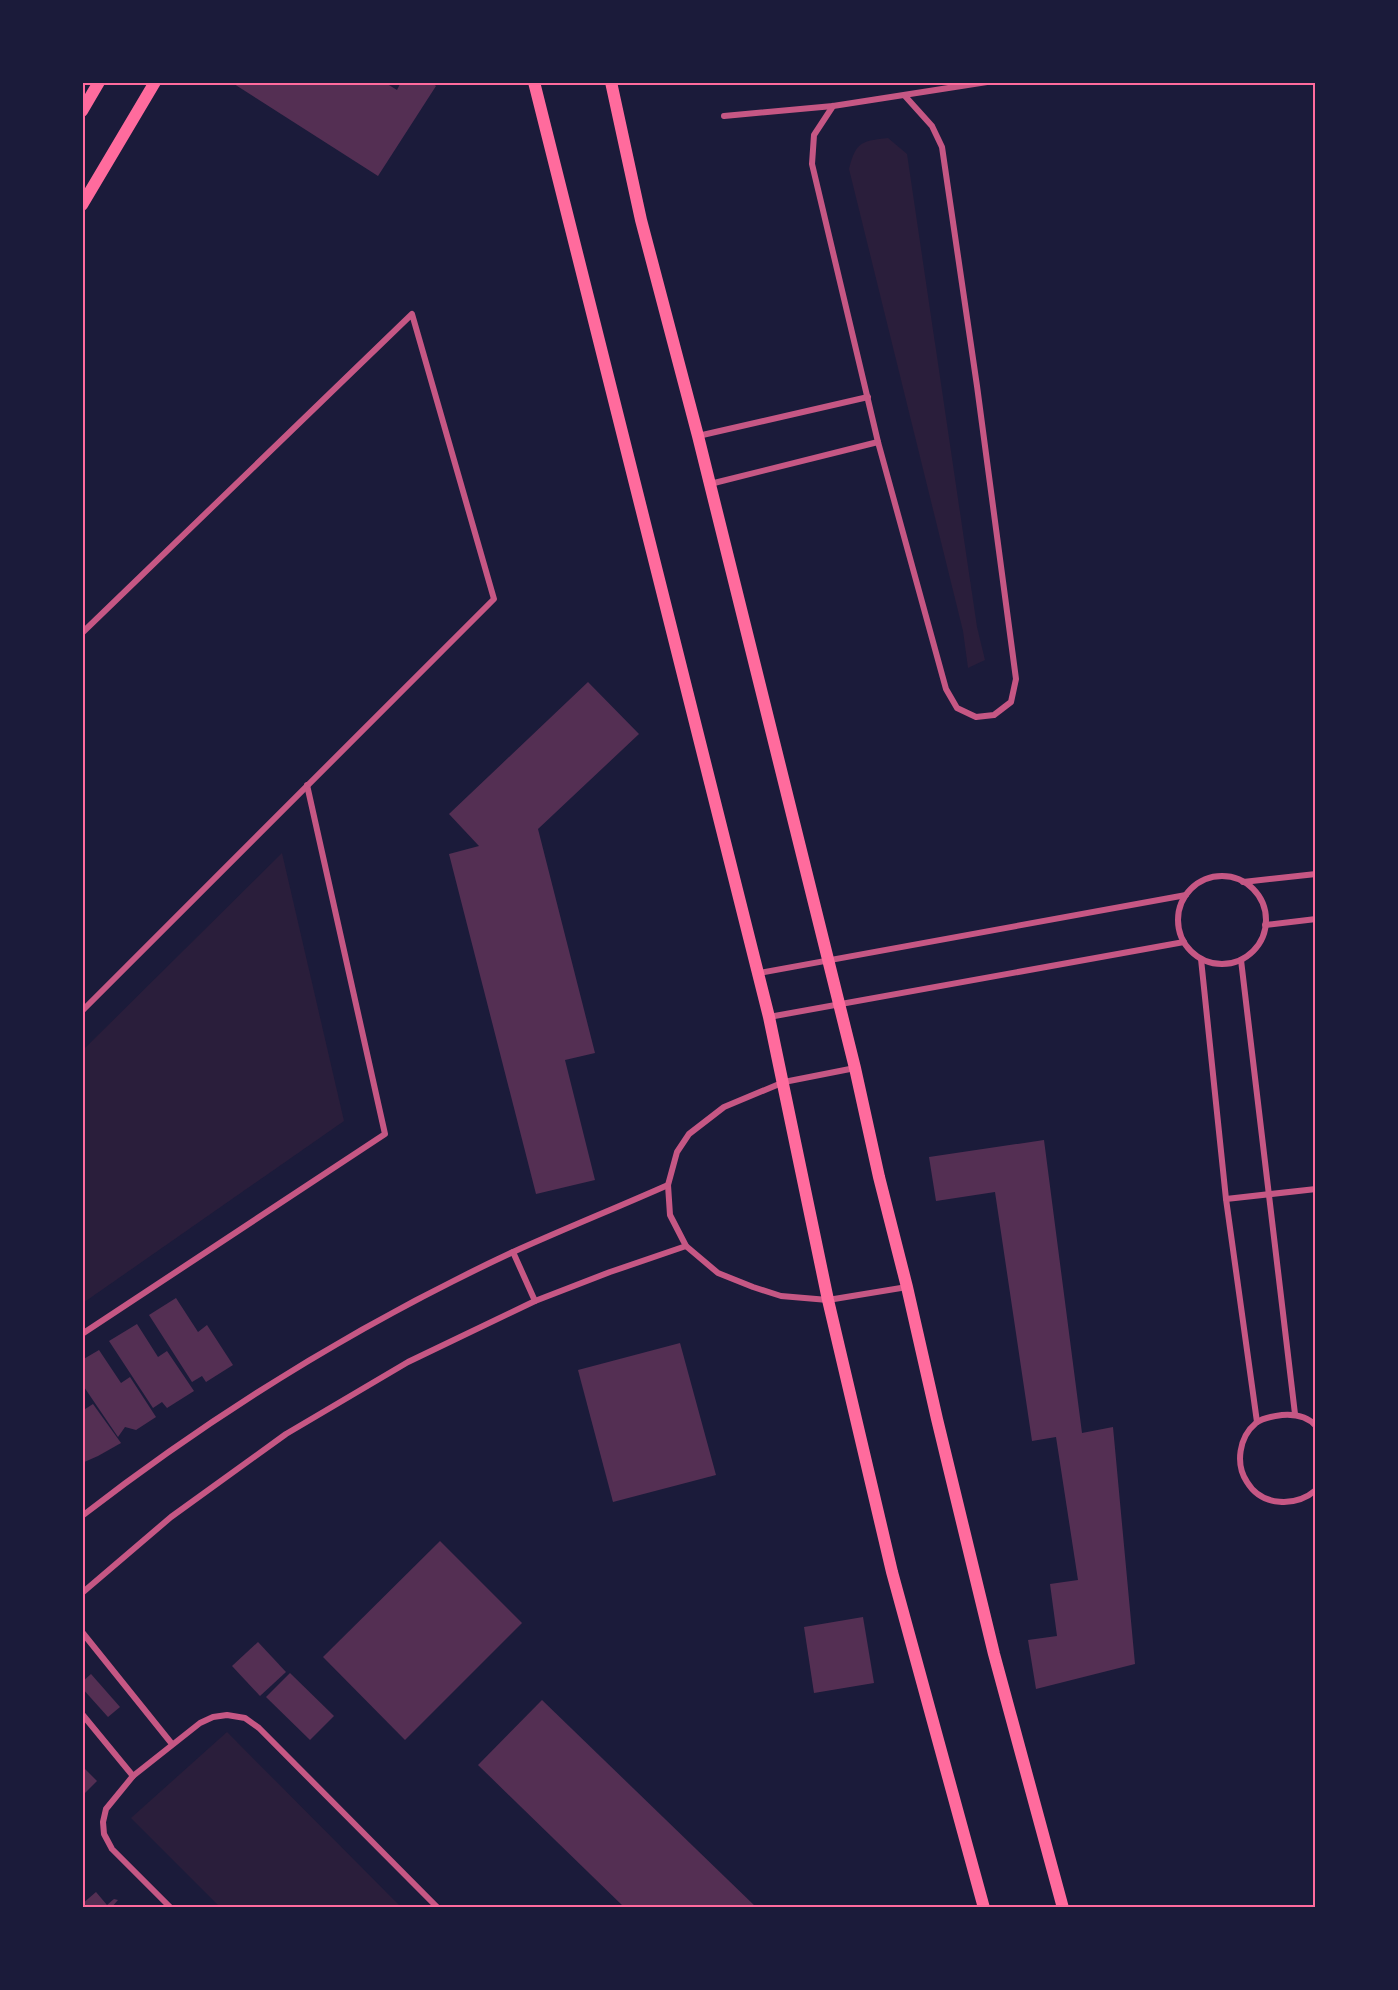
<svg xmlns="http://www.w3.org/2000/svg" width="1398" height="1990" viewBox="0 0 1398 1990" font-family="Rubik,sans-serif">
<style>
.green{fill:#2a1e3b}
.building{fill:#542f53}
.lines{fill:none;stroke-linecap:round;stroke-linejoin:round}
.minor{stroke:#c65784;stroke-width:6}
.secondary{stroke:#ff6b9d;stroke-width:12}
.neatline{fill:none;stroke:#ff6b9d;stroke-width:2}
</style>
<rect width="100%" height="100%" fill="#1b1b3a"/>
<!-- green -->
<g class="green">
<path d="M888,138L907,154L977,627L985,660L968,668L963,631L849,169C856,142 861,141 888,138Z"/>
<polygon points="282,853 344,1121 83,1303 83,1050"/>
<polygon points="227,1732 401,1907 220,1907 131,1818"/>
</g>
<!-- building -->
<g class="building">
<polygon points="231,82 384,82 397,90 401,82 431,82 436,86 378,176"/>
<polygon points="588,682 639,734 538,829 595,1053 565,1060 595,1180 536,1194 449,854 479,846 449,814"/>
<polygon points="1044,1140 1082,1433 1113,1427 1135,1664 1036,1689 1028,1640 1057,1636 1050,1584 1078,1580 1056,1437 1032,1441 995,1192 936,1201 929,1157"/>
<polygon points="176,1298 198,1332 207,1325 233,1365 206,1382 202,1376 192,1382 149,1315"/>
<polygon points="137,1324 158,1357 167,1351 194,1391 167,1408 162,1402 153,1408 109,1341"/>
<polygon points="680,1343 716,1475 613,1502 578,1370"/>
<polygon points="99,1350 121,1383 130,1377 156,1417 136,1430 125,1427 118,1437 82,1384 82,1360"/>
<polygon points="93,1404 121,1443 98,1456 82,1463 82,1411"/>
<polygon points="440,1541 522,1623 405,1740 323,1657"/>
<polygon points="863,1617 874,1683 814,1693 804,1627"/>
<polygon points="258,1642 286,1672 260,1696 232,1666"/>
<polygon points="290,1673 334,1716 310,1740 266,1697"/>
<polygon points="91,1674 120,1707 108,1717 82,1688 82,1682"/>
<polygon points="542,1700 757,1908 625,1908 478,1765"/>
<polygon points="82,1766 97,1781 82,1796"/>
<polygon points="96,1892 107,1905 114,1899 118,1900 111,1908 82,1908 82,1904"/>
</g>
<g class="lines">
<!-- minor -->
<g class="minor">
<polyline points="833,106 814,135 812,164 878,442 946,689 957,708 976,717 994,715 1011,702 1016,679 977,386 942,147 932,126 905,96"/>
<polyline points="724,116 833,106 987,82"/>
<polyline points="698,436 868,397"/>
<polyline points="710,484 878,442"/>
<polyline points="82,633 412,314 494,599 82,1011"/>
<circle cx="1222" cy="920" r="44"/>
<polyline points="1243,882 1316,874"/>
<polyline points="1265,925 1316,919"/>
<polyline points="1201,959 1226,1199 1257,1422"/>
<polyline points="1241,960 1295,1414"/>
<polyline points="759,973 1186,895"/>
<polyline points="769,1017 1184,942"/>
<polyline points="855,1068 784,1082 724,1107 689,1134 677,1152 668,1185 670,1215 686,1246 718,1273 753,1287 781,1296 828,1300 907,1287"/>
<polyline points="1226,1199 1316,1189"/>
<polyline points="513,1252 535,1301"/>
<polyline points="82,1334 385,1134 307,785"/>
<path d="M1316,1426C1307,1416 1294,1414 1282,1415C1274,1416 1262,1418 1256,1423C1239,1437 1235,1464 1247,1482C1262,1507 1296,1507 1316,1490"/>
<path d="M82,1516C215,1413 361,1323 513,1252C564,1229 616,1208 668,1185"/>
<polyline points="82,1593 171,1517 286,1434 408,1362 535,1301 610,1272 686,1246"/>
<polyline points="82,1632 172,1744"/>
<polyline points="82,1714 133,1776"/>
<polyline points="171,1908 112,1849 104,1834 103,1822 106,1809 133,1776 200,1723 213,1717 227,1715 245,1718 259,1728 438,1908"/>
</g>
<!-- secondary -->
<g class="secondary">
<polyline points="534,82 769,1017 828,1300 892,1572 984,1908"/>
<polyline points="611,82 641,220 698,436 855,1068 879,1177 907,1287 937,1419 994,1654 1063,1908"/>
<polyline points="82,111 99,82"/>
<polyline points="82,205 155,82"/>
</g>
</g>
<!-- border -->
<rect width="1398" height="1990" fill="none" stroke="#1b1b3a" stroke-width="168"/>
<rect x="84" y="84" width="1230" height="1822" class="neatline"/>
</svg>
